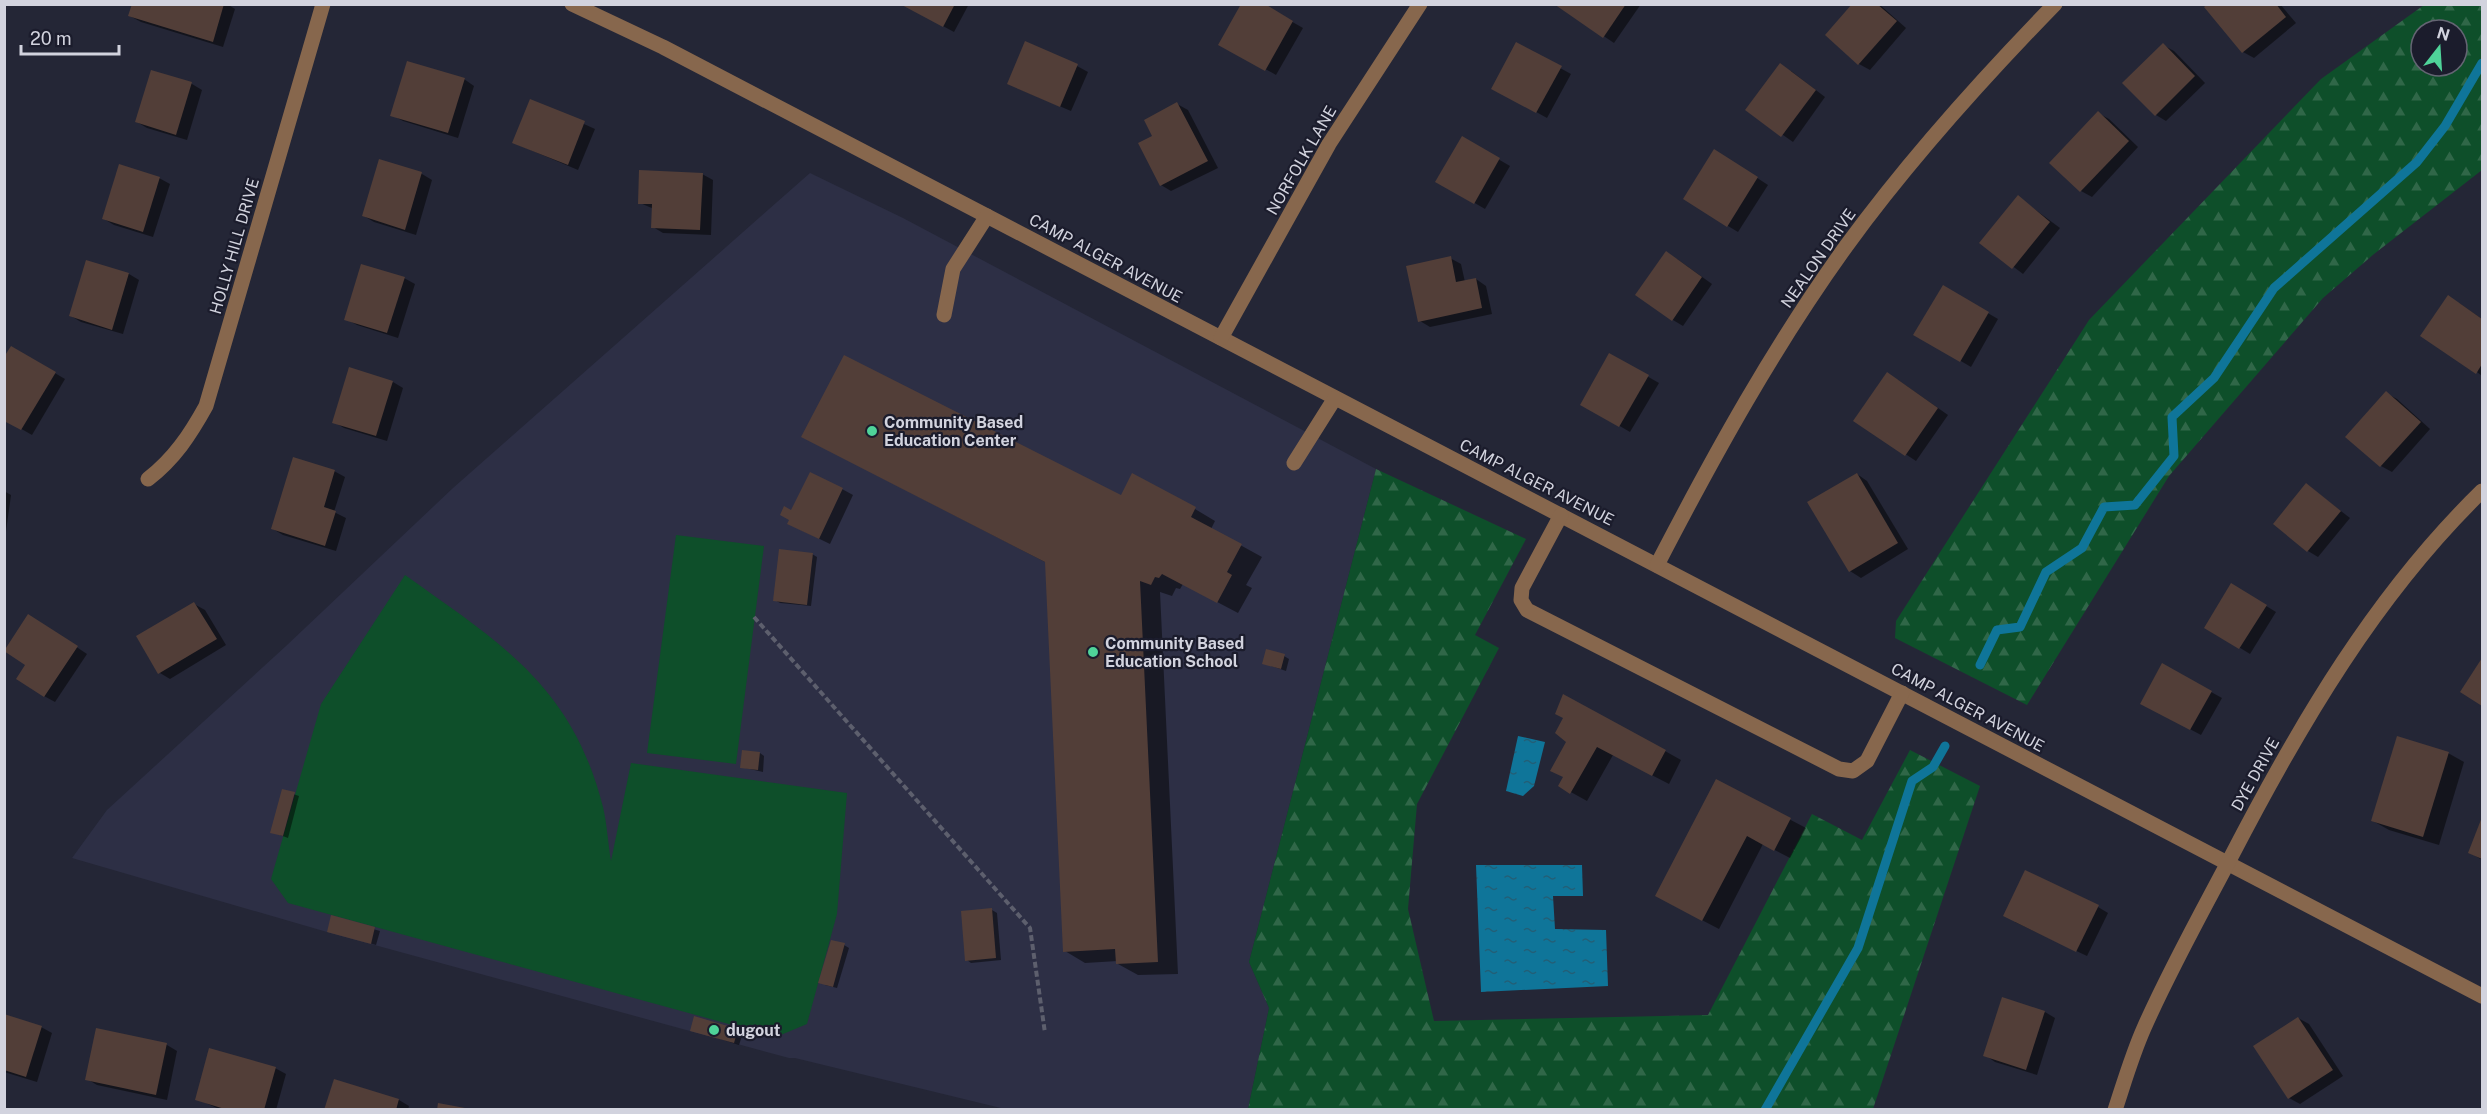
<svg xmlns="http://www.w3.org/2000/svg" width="2487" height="1114" viewBox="0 0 2487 1114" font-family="'Public Sans',sans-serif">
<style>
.built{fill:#2d2f45}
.forest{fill:url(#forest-firs);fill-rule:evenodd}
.garden{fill:#0e4f2a}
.water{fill:url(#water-ripples)}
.shadow{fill:#0007}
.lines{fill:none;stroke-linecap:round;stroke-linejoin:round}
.stream{stroke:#0f7599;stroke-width:9}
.building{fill:#523e38}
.path{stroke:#5d5f6d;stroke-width:4;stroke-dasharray:6 3;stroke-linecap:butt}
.minor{stroke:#87674d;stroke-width:15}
.poi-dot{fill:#4fd399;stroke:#1b1c2c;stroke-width:2}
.labels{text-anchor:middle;stroke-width:4.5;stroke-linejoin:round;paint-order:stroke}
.street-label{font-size:16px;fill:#d2d3de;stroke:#1b1c2c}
.poi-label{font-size:16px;font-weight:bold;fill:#d2d3de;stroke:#1b1c2c;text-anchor:start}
</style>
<defs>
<pattern id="forest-firs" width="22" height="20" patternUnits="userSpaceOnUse" patternTransform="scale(1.5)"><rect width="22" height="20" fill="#0e4f2a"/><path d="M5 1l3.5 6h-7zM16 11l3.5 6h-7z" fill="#306748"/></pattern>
<pattern id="water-ripples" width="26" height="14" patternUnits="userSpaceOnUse" patternTransform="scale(1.5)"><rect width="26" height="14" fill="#0f7599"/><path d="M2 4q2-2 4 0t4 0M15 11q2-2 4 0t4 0" fill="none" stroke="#225f77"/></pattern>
</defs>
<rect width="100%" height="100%" fill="#242636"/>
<!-- built -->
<polygon class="built" points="810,173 903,218 1376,469 1249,962 1269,1008 1248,1109 1005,1109 795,1058 789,1058 327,932 72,858 107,810 286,646 453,488"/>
<!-- forest -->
<g class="forest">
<path d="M2424,5H2482V170L2374,254L2323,298L2169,476L2027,705L1895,638L1896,621L2089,320L2321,79ZM2421,30H2457V66H2421Z"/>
<polygon points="1376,469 1526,539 1475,635 1499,648 1417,804 1408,909 1434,1021 1708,1015 1812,814 1862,840 1910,750 1980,786 1873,1109 1248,1109 1269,1008 1249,962"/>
</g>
<!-- garden -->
<g class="garden">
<polygon points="676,535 764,546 736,764 647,753"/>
<path d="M405,575C500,643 572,685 603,807C607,824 608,843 611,861L631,763L847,793L837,914L807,1024L776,1037L288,903L271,879L321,704Z"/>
</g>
<!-- water -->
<g class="water">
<polygon points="1518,736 1545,742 1534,786 1523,796 1506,791"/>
<polygon points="1476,865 1582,865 1583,896 1553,896 1555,929 1606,930 1608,986 1481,992"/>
</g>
<!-- shadow -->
<g class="shadow">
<polygon points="134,4 227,4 235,9 223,47 141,22 130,16"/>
<polygon points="902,4 969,4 954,32"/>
<polygon points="1261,4 1303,28 1276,75 1221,44"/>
<polygon points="1556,4 1641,4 1614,43"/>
<polygon points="1854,4 1879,4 1906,28 1870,70 1859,64 1827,35"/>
<polygon points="2210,4 2280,4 2296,23 2254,58 2243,52 2206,8"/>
<polygon points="1517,44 1571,74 1547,118 1493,88"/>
<polygon points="2163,45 2174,51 2205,83 2166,121 2156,115"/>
<polygon points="1077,66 1088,72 1071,111 1019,89"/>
<polygon points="1791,71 1825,97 1793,142 1747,110"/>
<polygon points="152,72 192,84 202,90 187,140 147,128 137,122"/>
<polygon points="464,79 474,86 458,138 403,121 392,115"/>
<polygon points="531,100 595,129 578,170 514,143"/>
<polygon points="1177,104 1188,110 1218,168 1171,191 1161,185 1154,136"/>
<polygon points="2098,113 2109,119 2138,147 2092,197 2081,191 2051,163"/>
<polygon points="1462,138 1510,166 1485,209 1437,181"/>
<polygon points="1725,157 1768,185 1738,232 1728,226"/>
<polygon points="380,161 422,174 432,180 416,235 374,222 364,216"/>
<polygon points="702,174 713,180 711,235 663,233 653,227 654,209 640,203"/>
<polygon points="159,178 170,184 153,237 114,225 104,219"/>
<polygon points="2018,197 2060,228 2023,274 1982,243"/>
<polygon points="1450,258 1461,264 1465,282 1476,279 1486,286 1492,314 1430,327 1420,321"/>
<polygon points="1677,259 1712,284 1683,326 1673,320"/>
<polygon points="87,262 129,274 139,280 123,334 81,322 71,316"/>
<polygon points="404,278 415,284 398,338 357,325 346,319"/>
<polygon points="1943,287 1998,319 1971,367 1915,334"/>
<polygon points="2459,303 2482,319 2482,376 2477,372"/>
<polygon points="12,348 65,379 32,435 4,419"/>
<polygon points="1610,355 1659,383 1630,432 1582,404"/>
<polygon points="1898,380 1948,415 1916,461 1855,421"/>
<polygon points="393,382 403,388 387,441 344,428 334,422"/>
<polygon points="2386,393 2397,399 2430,429 2392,472 2381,466 2348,437"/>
<polygon points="803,437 1195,509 1215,521 1211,529 1262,557 1246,585 1252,588 1238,613 1183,584 1180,589 1176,588 1172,596 1160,592 1178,974 1138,975 1118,964 1118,961 1085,963 1065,951 1047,563"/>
<polygon points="334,471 345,477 334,512 346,518 336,551 283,535 273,529"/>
<polygon points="1857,474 1867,481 1908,549 1861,578 1850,571 1809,502"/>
<polygon points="2307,485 2350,518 2318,557 2308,551"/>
<polygon points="842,489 853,495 830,544 799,529 792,512"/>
<polygon points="4,491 11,495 4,546"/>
<polygon points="812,554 817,557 811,606 780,603 775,600"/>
<polygon points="2232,585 2276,612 2250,654 2206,627"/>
<polygon points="194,604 205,610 226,645 170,679 160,673"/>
<polygon points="39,622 87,654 55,702 44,696 27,664"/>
<polygon points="1284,656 1289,659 1286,671 1263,663"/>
<polygon points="2482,660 2482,704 2462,692"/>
<polygon points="2162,665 2222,698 2201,735 2152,709"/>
<polygon points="1568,741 1665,751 1681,760 1669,784 1613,755 1587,801 1560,786 1565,778"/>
<polygon points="760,753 764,756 763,772 741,767"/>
<polygon points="2448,753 2464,762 2439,845 2389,830 2373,821"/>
<polygon points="1717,781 1806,828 1790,858 1763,844 1719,929 1673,905"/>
<polygon points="284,791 299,796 288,838 272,832"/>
<polygon points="2482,821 2482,860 2469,852"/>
<polygon points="2098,907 2108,913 2087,956 2015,922"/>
<polygon points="992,910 997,913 1001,960 971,963 967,960"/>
<polygon points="332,917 380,931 376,945 328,931"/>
<polygon points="844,945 849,948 837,988 825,985"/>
<polygon points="2045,1012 2055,1018 2037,1075 1995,1062 1985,1055"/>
<polygon points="4,1016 41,1027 52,1033 37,1082 4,1072"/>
<polygon points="695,1018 743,1033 739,1045 692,1030"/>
<polygon points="2298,1018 2309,1024 2343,1076 2300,1104 2289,1098"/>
<polygon points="97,1029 167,1045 177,1051 167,1100 97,1085 87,1079"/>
<polygon points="275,1068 286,1074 276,1110 221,1110 197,1099"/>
<polygon points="335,1081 399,1100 409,1106 408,1110 326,1110"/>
</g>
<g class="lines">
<!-- stream -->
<g class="stream">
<polyline points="1980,665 1997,630 2020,627 2046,572 2082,548 2104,507 2135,505 2174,456 2172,417 2214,378 2274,288 2417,162 2445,126 2482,63"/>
<polyline points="1765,1110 1858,948 1912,781 1933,767 1945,746"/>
</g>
</g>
<!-- building -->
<g class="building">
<polygon points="132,4 224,4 213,42 128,16"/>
<polygon points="900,4 955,4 943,27"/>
<polygon points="1241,4 1265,4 1293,21 1265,71 1218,45"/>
<polygon points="1554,4 1626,4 1603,38"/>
<polygon points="1852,4 1877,4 1897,21 1858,65 1825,35"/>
<polygon points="2208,4 2276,4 2286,17 2242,53 2204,7"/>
<polygon points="1025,41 1078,64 1060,107 1007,84"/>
<polygon points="1516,42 1562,66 1536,113 1491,89"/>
<polygon points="2163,43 2195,76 2155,116 2122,83"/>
<polygon points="407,61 465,78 448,133 390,116"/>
<polygon points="1780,63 1816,90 1781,137 1745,110"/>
<polygon points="151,70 192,82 176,135 135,122"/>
<polygon points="530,99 585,121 568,165 512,143"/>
<polygon points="1177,102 1208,161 1160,186 1138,143 1152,136 1144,120"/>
<polygon points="2098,111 2129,141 2080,192 2049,163"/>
<polygon points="1462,136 1500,158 1474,204 1435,182"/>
<polygon points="1714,149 1758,177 1727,227 1683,199"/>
<polygon points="379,159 422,172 405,230 362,216"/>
<polygon points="119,164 160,177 143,232 102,219"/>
<polygon points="639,170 703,173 700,230 651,228 652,204 638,204"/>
<polygon points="2018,195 2050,222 2012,269 1979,243"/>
<polygon points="1666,251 1702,277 1672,321 1635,295"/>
<polygon points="1451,256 1456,282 1476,278 1482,308 1418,322 1406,266"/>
<polygon points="86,260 129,273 112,330 69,316"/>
<polygon points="361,264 405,277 387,333 344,320"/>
<polygon points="1943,285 1989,312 1960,362 1913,335"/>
<polygon points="2448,295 2482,319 2482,364 2476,374 2420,336"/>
<polygon points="11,346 56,372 21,430 4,421 4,357"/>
<polygon points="1609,353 1649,375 1619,427 1580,405"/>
<polygon points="844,355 1121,495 1132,473 1196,507 1191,517 1242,544 1227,572 1232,575 1217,603 1162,574 1159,578 1155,577 1151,585 1140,581 1158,962 1116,964 1115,949 1063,952 1045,562 801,437"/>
<polygon points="349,367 393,381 376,436 332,423"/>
<polygon points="1887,372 1938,408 1905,456 1853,421"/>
<polygon points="2386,391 2421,422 2380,467 2345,437"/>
<polygon points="293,457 335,470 324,507 336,511 325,546 271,529"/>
<polygon points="810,472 843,488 819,539 787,524 789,520 780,515 784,506 791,510"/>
<polygon points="1857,473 1898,543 1849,572 1807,502"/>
<polygon points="2306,483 2341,511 2307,552 2273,524"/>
<polygon points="779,549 813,553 807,605 773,601"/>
<polygon points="2231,583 2267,605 2239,649 2204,628"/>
<polygon points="194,602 217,639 158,674 136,636"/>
<polygon points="28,614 78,646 44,697 16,679 25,665 4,651"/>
<polygon points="1266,649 1285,654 1281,669 1262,664"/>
<polygon points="2482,658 2482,706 2460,692"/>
<polygon points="2162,663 2212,691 2190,730 2140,704"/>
<polygon points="1563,694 1666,750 1652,776 1597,747 1570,794 1558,786 1563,777 1550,771 1566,742 1555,733 1563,718 1555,714"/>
<polygon points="2397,736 2449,752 2423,837 2371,821"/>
<polygon points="742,750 760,752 758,770 740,768"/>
<polygon points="1716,779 1791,818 1774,851 1747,836 1702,921 1655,896"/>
<polygon points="282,789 295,792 283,836 270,833"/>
<polygon points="2482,817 2482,859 2468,853"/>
<polygon points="2025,870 2099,905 2076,952 2003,916"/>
<polygon points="992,908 996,958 965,961 961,911"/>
<polygon points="331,915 375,927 371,944 327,932"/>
<polygon points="831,940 845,943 833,987 818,983"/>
<polygon points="2002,997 2045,1011 2026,1070 1983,1056"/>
<polygon points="4,1014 42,1026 26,1077 4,1070"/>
<polygon points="694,1016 738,1029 734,1043 690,1031"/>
<polygon points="2298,1017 2333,1070 2288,1099 2253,1046"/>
<polygon points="96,1028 167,1043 156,1095 85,1080"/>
<polygon points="209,1048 276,1067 264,1110 228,1110 195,1100"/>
<polygon points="334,1079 399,1099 396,1110 324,1110"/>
<polygon points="438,1103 465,1108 465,1110 437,1110"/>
</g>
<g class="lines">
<!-- path -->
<polyline class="path" points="754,617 1030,928 1045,1033"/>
<!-- minor -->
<g class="minor">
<polyline points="572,4 663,47 2482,996"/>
<polyline points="944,315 953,269 987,216"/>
<polyline points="1221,338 1329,144 1420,4"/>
<polyline points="1294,463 1335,398"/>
<path d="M148,479C174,459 190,435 206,406L323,4"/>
<polyline points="1561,515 1522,588 1521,600 1527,610 1839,769 1853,771 1867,761 1902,693"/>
<path d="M1657,565C1714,455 1774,346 1847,245C1909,160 1981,80 2055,4"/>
<path d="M2115,1110C2124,1083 2132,1055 2144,1028C2170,969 2202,912 2232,855C2300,724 2376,594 2482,491"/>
</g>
</g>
<!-- markers -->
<g class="poi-dot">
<circle cx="872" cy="431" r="6"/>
<circle cx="1093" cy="652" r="6"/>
<circle cx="714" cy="1030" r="6"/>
</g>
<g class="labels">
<!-- street labels -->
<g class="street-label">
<text transform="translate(1301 160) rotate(-60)" y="6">NORFOLK LANE</text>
<text transform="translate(234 246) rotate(-74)" y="6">HOLLY HILL DRIVE</text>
<text transform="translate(1106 258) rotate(28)" y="6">CAMP ALGER AVENUE</text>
<text transform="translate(1818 258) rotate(-55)" y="6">NEALON DRIVE</text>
<text transform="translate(1537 482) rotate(27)" y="6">CAMP ALGER AVENUE</text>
<text transform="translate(1968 707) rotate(28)" y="6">CAMP ALGER AVENUE</text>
<text transform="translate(2255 774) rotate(-61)" y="6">DYE DRIVE</text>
</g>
<!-- poi labels -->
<g class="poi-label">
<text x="884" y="428">Community Based<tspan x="884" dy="18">Education Center</tspan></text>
<text x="1105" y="649">Community Based<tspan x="1105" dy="18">Education School</tspan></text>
<text x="726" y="1036">dugout</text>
</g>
</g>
<!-- border -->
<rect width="2487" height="1114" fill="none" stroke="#d2d3de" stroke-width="12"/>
<!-- north arrow -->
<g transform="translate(2439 48) rotate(17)"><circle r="28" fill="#1b1c2c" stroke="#646573" stroke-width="1.5"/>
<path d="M0-4.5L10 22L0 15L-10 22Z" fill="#4fd399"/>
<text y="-9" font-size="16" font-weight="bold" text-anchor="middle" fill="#d2d3de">N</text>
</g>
<!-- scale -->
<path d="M21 45v9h98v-9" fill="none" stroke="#d2d3de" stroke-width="3"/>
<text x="30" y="45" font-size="18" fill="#d2d3de" stroke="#1b1c2c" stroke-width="4.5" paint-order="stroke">20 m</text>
</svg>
